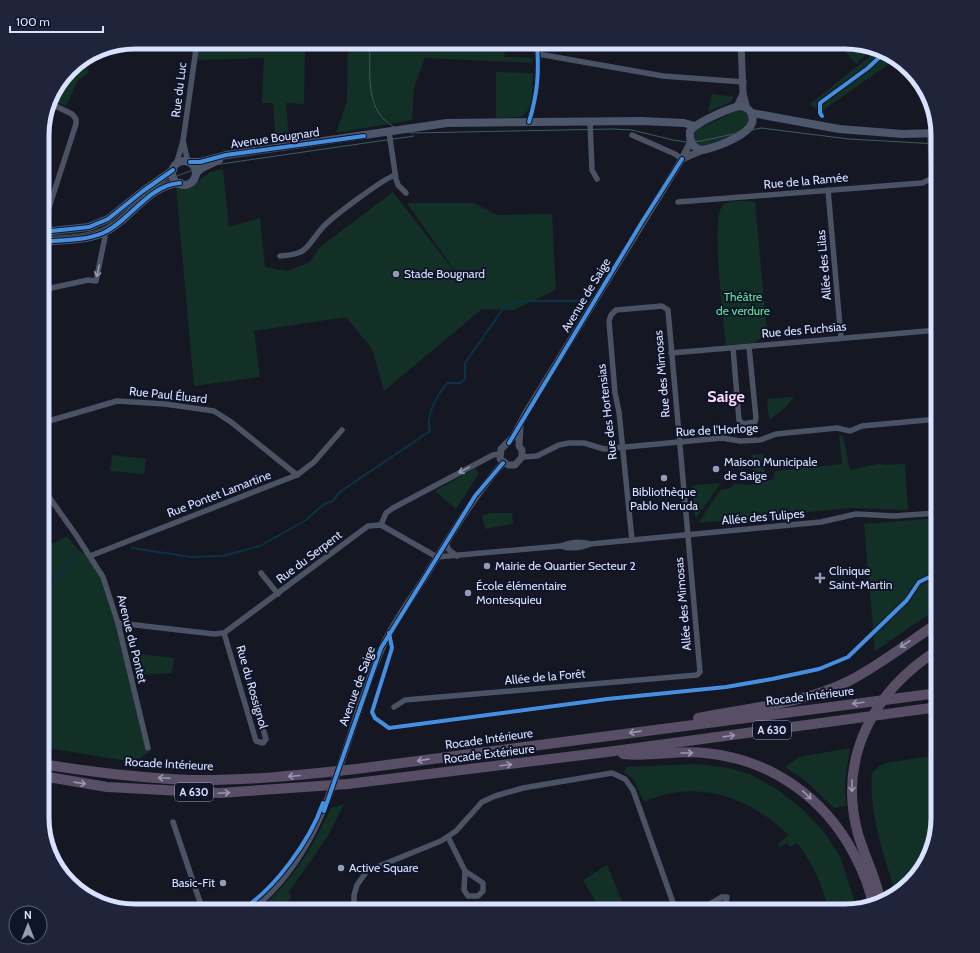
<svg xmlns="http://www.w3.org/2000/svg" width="980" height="953" viewBox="0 0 980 953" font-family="Cabin,sans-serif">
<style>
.green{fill:#123026}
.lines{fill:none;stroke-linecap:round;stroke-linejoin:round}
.stream{stroke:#0a3346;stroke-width:2}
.minor{stroke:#4a5264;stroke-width:5.5}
.tertiary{stroke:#4a5264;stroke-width:7}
.secondary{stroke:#4d566a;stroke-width:8}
.motorway{stroke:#584e65;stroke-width:10}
.tram{stroke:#3d5b60;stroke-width:1}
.cycleway-casing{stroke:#0f1429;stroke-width:6}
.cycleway{stroke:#468fdf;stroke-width:4}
.oneway{stroke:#919ab2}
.oneway2{stroke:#9898b2}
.poi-dot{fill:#949bb2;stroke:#0f1429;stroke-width:1.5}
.labels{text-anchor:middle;stroke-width:4;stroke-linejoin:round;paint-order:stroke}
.shield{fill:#0f1429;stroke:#9ca4bf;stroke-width:1}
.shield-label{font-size:11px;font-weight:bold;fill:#d8e1ff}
.street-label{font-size:12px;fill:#d8e1ff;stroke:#0f1429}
.poi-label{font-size:12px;fill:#d8e1ff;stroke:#0f1429;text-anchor:start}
.park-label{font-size:12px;fill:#5ee594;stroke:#0f1429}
.district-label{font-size:16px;font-weight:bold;fill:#ffdafe;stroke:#0f1429}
.rim{fill:none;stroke:#d8e1ff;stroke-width:5}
</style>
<rect width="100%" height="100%" fill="#151823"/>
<!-- green -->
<g class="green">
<polygon points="200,42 305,42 304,104 286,103 289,139 276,141 273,103 262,103 264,58 197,60"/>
<polygon points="348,42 482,42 483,46 503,44 505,57 532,58 533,63 425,58 414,88 412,120 336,133 347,101"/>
<polygon points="852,42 873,48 856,64 844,50"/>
<polygon points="879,49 886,51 893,57 889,64 826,108 822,113 810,104"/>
<polygon points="83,59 89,73 78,80 66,106 50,99 51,94 73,65"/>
<path d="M496,72L533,73C532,87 535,109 521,117L496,118Z"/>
<polygon points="712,94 734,97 731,102 708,112"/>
<path d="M739,110C744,111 747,113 748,118C751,130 717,141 707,145L702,146L695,141L694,133L698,129Z"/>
<polygon points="223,169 229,227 260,218 265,267 287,271 310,262 320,247 393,192 467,288 407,203 474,203 497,215 552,214 556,290 513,310 482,309 384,391 372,349 346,317 254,331 260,377 194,386 176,187 191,187 210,172"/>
<path d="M746,201L755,202L767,333L754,343L726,345C724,322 710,218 723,205C728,200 739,201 746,201Z"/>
<polygon points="794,397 786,407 769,420 767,399"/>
<polygon points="839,435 843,436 850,470 882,463 882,465 905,464 908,510 848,508 701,523 699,522 720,490 730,488 735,484 750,485 773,479 775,471 842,464"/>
<polygon points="763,454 765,476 754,477 752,455"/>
<polygon points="112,455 146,459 144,474 110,471"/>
<polygon points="475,468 479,473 456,509 435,491"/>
<polygon points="721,483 697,517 695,517 692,485"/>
<polygon points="491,513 512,513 513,524 485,529 482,515"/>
<polygon points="938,518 938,608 875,651 864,524"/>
<polygon points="67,536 78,550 90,556 103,577 113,609 149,752 134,762 42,747 42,549"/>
<polygon points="130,653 174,658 172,673 136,675"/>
<polygon points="850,748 845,780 846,806 834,808 806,781 785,767 799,757"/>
<path d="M938,755V818L931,854L907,888L896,895C884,854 869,816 872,773L879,766L886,763Z"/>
<path d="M697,764L728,768L752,775L778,790L802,809L824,832L840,856L857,909L829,911C823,886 813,863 797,843L790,847L787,843L780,847L778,844L789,835C749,797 696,778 644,802L634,780L624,772L626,767Z"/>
<path d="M344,804L328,836L288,893L292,896L285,905L289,909L258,911C290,884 313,847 331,808Z"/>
<polygon points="607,865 625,908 627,911 601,911 583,880"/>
</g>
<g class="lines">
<!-- stream -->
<g class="stream">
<path d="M334,499L341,491L430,431C425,415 437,396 447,383H460L465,379V363L505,306L514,303L530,301H585"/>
<polyline points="132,548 191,557 223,556 260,546 306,520 324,504 333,501"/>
<polyline points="42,599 78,552"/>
</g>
<!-- minor -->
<g class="minor">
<polyline points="538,54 663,76 744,82"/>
<polyline points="590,121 592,170 597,179"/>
<path d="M529,122C538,92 539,74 537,42"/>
<polyline points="389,132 396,179 398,185 406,193"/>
<polyline points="930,133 932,173 938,179"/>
<polyline points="632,135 675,154 682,159"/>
<polyline points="183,141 197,42"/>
<polyline points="176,165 183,141 187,158 190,162"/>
<polyline points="828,190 841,338"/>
<polyline points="678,202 922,183 935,177"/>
<polyline points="44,232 43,226 76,124 76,119 72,114 49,103"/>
<path d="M280,256C310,254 306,246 323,227C332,217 383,179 395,175"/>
<polyline points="42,290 88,280 96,281 105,237 103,233"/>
<polyline points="733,348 739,420 743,424 755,422 756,418 749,347"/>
<polyline points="671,353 938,330"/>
<polyline points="42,423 117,401 165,404 214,411 231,422 297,475"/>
<polyline points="522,457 537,456 559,445 569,443 584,443 604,449 722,438 740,441 760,440 776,434 837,428 850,431 862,426 938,419"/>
<polyline points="42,487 76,535 103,577 118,623 148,748"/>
<polyline points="381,525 386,513 393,508 493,455 499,454"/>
<polyline points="446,543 449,550 457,556"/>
<path d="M561,546C571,549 581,548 590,544L821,522L856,514L894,516L938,513"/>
<polyline points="90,556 297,475 314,462 342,430"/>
<polyline points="261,573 278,594"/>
<path d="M118,623L214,634L224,633L368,526L381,525L437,557L561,546C571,542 580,541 590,544"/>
<polyline points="224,633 256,741 263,743 266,739 241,654"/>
<polyline points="394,707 405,700 697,675 700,672 668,310 662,306 616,310 611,315 609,321 615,393 619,412 632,540"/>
<polyline points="173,822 203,911"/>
<polyline points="448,837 465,871"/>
<polygon points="465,871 483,883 483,891 478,896 468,896 464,890"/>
<polyline points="354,911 354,895 357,885 367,871 441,841 456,831 482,802 495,796 523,788 612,773 625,779 633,790 676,911"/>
<polyline points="698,911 722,897 727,897 726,902 711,911"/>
</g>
<!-- tertiary -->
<g class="tertiary">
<polyline points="741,42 743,94 747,108"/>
<polyline points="737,106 743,94"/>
<polyline points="682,159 703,150"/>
<polyline points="520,427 519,446 522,450 522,457 515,465 508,465 500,459 501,449 513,437 527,411 682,159 691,141"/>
<path d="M249,911C330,850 343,737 381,650C392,624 410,601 425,577C449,538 472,498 503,463"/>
</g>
<!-- secondary -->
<g class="secondary">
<path d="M741,106C747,108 751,110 752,116C758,133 716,147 703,150C693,148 689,142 690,131C697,122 731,107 741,106Z"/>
<polyline points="752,113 839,129 903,134 938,133"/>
<circle cx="184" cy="173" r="12"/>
<polyline points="190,162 200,162 226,155 447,123 642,121 684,123 695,126"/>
<polyline points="196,173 202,168 219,160"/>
<polyline points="42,232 89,227 108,219 143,191 173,170"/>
<path d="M42,242C62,240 84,241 103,233C130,221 148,185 180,183"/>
</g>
<!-- motorway -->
<g class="motorway">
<path d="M698,718C748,708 803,704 849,681C880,665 909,642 938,623"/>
<path d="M623,754C650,757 677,750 705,753C770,759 824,797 854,854C863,871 870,887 873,906"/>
<path d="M42,764C91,772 140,778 190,780C246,781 301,775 356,769L938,693"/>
<polyline points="42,776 107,787 220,793 348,784 607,752 938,707"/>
<path d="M881,904C877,879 865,858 858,834C837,758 874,690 938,650"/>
</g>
<!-- tram -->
<g class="tram">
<path d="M370,42C370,81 363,123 412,133L613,129L632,130L673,140L686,142L701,141L761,128L849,139L938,144"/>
<path d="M42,237C61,235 81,236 100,229C118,222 132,203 148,192C165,179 186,172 207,166L414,136"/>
</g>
<defs>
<g id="cycleway">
<polyline points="822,116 820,113 820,103 868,68 886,51"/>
<path d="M529,122C538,92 539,74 537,42"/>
<polyline points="190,162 200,162 226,155 364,136"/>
<polyline points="42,232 89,227 108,219 143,191 173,170"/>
<path d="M42,242C62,240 84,241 103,233C130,221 148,185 180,183"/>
<polyline points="509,443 642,222 682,159"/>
<polyline points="389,633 392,648 372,712 375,718 389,728 607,699 726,687 772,679 819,669 848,657 907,600 919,582 938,573"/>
<polyline points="324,811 381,648 475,496 503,463"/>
<path d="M240,911C274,890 310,841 323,803"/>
</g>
</defs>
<!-- cycleway casing -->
<use href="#cycleway" class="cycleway-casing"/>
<!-- cycleway -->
<use href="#cycleway" class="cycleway"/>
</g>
<!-- one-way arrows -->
<defs><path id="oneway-shaft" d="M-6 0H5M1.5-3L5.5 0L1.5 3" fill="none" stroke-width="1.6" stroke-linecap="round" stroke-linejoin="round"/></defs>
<g class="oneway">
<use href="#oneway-shaft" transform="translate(98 271) rotate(102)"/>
<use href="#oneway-shaft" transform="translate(464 470) rotate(151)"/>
</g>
<g class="oneway2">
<use href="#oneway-shaft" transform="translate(905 644) rotate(147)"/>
<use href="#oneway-shaft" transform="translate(858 703) rotate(173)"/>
<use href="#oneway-shaft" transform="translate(635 732) rotate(172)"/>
<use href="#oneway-shaft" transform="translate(729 736) rotate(-8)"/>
<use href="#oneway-shaft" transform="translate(687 753)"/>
<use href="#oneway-shaft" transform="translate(423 760) rotate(172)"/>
<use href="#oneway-shaft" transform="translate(506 765) rotate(-7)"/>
<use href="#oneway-shaft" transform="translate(294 776) rotate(175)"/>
<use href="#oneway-shaft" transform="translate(164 778) rotate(-177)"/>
<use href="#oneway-shaft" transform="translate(80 783) rotate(8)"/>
<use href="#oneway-shaft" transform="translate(852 786) rotate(91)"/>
<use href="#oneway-shaft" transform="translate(224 793) rotate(-3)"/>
<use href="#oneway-shaft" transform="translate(807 795) rotate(44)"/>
</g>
<!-- markers -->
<g class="poi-dot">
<circle cx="396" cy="274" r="4"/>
<circle cx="716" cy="469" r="4"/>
<circle cx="664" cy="478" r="4"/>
<circle cx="487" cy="566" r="4"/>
<path d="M818 572h4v4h4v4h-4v4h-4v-4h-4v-4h4z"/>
<circle cx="468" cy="593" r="4"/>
<circle cx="341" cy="868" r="4"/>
<circle cx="223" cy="883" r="4"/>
</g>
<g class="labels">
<!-- shield labels -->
<g class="shield">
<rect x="753" y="721" width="38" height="18" rx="3"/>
<rect x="175" y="783" width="38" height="18" rx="3"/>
</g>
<g class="shield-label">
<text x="772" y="734">A 630</text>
<text x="194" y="796">A 630</text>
</g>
<!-- street labels -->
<g class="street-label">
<text transform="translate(179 90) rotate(-83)" y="4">Rue du Luc</text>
<text transform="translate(275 138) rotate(-8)" y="4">Avenue Bougnard</text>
<text transform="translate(806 181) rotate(-5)" y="4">Rue de la Ramée</text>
<text transform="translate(824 265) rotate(-95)" y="4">Allée des Lilas</text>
<text transform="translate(586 295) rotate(-59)" y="4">Avenue de Saige</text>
<text transform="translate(804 330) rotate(-5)" y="4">Rue des Fuchsias</text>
<text transform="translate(662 374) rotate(-95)" y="4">Rue des Mimosas</text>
<text transform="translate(168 395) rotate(6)" y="4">Rue Paul Éluard</text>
<text transform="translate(607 412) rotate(-97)" y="4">Rue des Hortensias</text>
<text transform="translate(717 430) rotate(-3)" y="4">Rue de l'Horloge</text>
<text transform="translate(219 494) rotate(-21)" y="4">Rue Pontet Lamartine</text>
<text transform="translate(763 517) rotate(-5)" y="4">Allée des Tulipes</text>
<text transform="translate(309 557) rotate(-37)" y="4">Rue du Serpent</text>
<text transform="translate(683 604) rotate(-95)" y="4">Allée des Mimosas</text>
<text transform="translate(132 639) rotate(76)" y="4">Avenue du Pontet</text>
<text transform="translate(545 677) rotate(-5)" y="4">Allée de la Forêt</text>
<text transform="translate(357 686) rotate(-70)" y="4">Avenue de Saige</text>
<text transform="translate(252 687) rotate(74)" y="4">Rue du Rossignol</text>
<text transform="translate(810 696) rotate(-7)" y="4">Rocade Intérieure</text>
<text transform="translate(489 739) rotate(-8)" y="4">Rocade Intérieure</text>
<text transform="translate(489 754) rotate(-7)" y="4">Rocade Extérieure</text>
<text transform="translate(169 764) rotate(3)" y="4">Rocade Intérieure</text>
</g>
<!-- poi labels -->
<g class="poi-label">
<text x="404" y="278">Stade Bougnard</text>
<text x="724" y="466">Maison Municipale<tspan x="724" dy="14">de Saige</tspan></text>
<text x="664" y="496" text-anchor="middle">Bibliothèque<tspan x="664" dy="14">Pablo Neruda</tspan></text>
<text x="495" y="570">Mairie de Quartier Secteur 2</text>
<text x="829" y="575">Clinique<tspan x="829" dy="14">Saint-Martin</tspan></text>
<text x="476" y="590">École élémentaire<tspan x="476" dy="14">Montesquieu</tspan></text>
<text x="349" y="872">Active Square</text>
<text x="215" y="887" text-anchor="end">Basic-Fit</text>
</g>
<!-- park labels -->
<g class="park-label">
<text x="743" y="301">Théâtre<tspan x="743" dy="14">de verdure</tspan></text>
</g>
<!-- district labels -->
<g class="district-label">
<text x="726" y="402">Saige</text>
</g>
</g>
<!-- crop -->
<path d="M0 0H980V953H0ZM135 49H845A86 86 0 0 1 931 135V818A86 86 0 0 1 845 904H135A86 86 0 0 1 49 818V135A86 86 0 0 1 135 49Z" fill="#1f243a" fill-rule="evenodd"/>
<path class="rim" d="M135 49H845A86 86 0 0 1 931 135V818A86 86 0 0 1 845 904H135A86 86 0 0 1 49 818V135A86 86 0 0 1 135 49Z"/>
<!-- north arrow -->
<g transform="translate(28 925)"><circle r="19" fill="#0f1429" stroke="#5f667f"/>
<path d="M0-3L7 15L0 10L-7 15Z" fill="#949bb2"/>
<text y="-6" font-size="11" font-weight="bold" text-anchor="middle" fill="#d8e1ff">N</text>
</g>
<!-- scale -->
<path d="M10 26v6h93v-6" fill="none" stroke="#d8e1ff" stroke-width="2"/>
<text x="16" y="26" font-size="12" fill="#d8e1ff" stroke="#0f1429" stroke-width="3" paint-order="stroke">100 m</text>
</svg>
